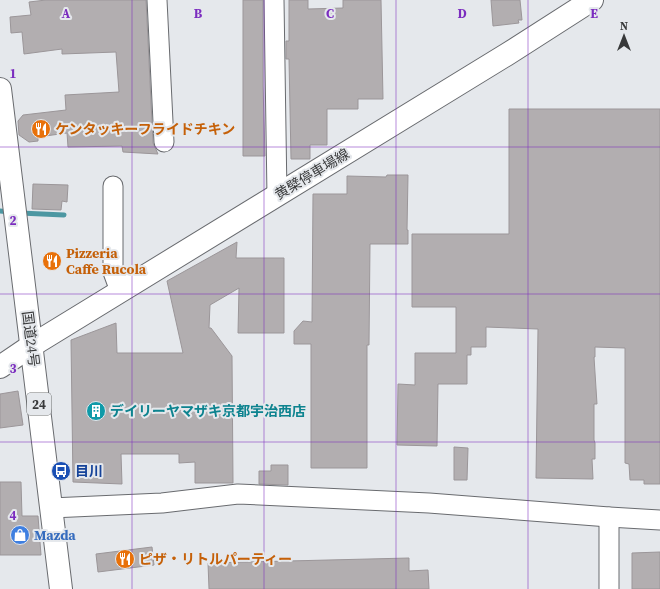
<svg xmlns="http://www.w3.org/2000/svg" width="660" height="589" viewBox="0 0 660 589" font-family="'Source Serif 4','Noto Sans JP',serif">
<style>
.lines{fill:none;stroke-linecap:round;stroke-linejoin:round}
.stream{stroke:#4c97a2;stroke-width:5}
.building{fill:#b2aeb0;stroke:#9b9699}
.minor-casing{stroke:#696b6f;stroke-width:21}
.tertiary-casing{stroke:#696b6f;stroke-width:24}
.secondary-casing{stroke:#696b6f;stroke-width:24}
.trunk-casing{stroke:#696b6f;stroke-width:24}
.minor{stroke:#fff;stroke-width:19}
.tertiary{stroke:#fff;stroke-width:22}
.secondary{stroke:#fff;stroke-width:22}
.trunk{stroke:#fff;stroke-width:22}
.grid{fill:none;stroke:#7b2cbf;stroke-width:1;stroke-opacity:0.55}
.labels{text-anchor:middle;stroke-width:4;stroke-linejoin:round;paint-order:stroke}
.shield{fill:#e5e8ec;stroke:#6c6e6f;stroke-width:1}
.shield-label{font-size:13px;font-weight:bold;fill:#38393a}
.food-label{font-size:14px;font-weight:bold;fill:#c56008;stroke:#e5e8ec;text-anchor:start}
.street-label{font-size:14px;fill:#38393a;stroke:#e5e8ec}
.culture-label{font-size:14px;font-weight:bold;fill:#0d838f;stroke:#e5e8ec;text-anchor:start}
.transit-label{font-size:14px;font-weight:bold;fill:#164399;stroke:#e5e8ec;text-anchor:start}
.shop-label{font-size:14px;font-weight:bold;fill:#366cbe;stroke:#e5e8ec;text-anchor:start}
.grid-label{font-size:13px;text-anchor:middle;font-weight:bold;fill:#7b2cbf;stroke:#e5e8ec;stroke-width:4;stroke-linejoin:round;paint-order:stroke}
</style>
<rect width="100%" height="100%" fill="#e5e8ec"/>
<g class="lines">
<!-- stream -->
<g class="stream">
<polyline points="0,211 10,212"/>
<polyline points="20,213 64,215"/>
</g>
</g>
<!-- building -->
<g class="building">
<polygon points="46,0 146,0 153,143 158,154 123,152 122,146 68,147 67,133 38,137 38,141 29,142 19,135 18,121 23,115 66,110 65,95 119,92 116,52 62,54 62,49 24,54 22,32 11,33 10,17 31,15 29,2"/>
<polygon points="243,0 263,0 263,86 265,156 243,156"/>
<polygon points="289,0 308,0 308,9 343,8 343,0 381,0 383,99 358,99 358,109 327,109 327,145 310,145 310,159 291,159 289,59 286,59 286,41 289,41"/>
<polygon points="491,0 520,0 522,20 518,20 519,23 493,26"/>
<polygon points="509,109 660,109 660,484 644,484 644,480 630,480 629,464 625,463 625,348 595,347 595,357 594,357 597,404 594,404 594,440 595,443 595,459 592,459 593,479 536,478 538,329 486,327 486,347 471,347 471,355 467,355 467,384 438,384 437,446 397,445 398,384 415,385 415,353 456,353 456,307 412,307 412,234 509,234"/>
<polygon points="387,175 408,175 407,230 408,230 408,244 370,244 369,345 367,345 367,468 311,468 311,344 294,344 294,331 303,321 312,322 313,194 347,194 347,176 386,177"/>
<polygon points="33,184 68,185 67,202 62,201 61,210 32,209"/>
<polygon points="237,242 236,258 284,258 284,333 238,333 239,288 210,305 209,328 211,328 232,356 233,483 195,483 195,462 179,463 179,454 121,454 122,484 73,482 71,340 116,323 117,353 183,353 167,281"/>
<polygon points="18,391 23,425 0,428 0,394"/>
<polygon points="454,447 468,448 467,480 454,480"/>
<polygon points="271,465 288,465 288,485 259,484 259,471 271,471"/>
<polygon points="0,482 21,482 22,516 38,516 41,555 0,555"/>
<polygon points="152,547 154,565 98,572 96,554"/>
<polygon points="660,552 660,589 632,589 632,553"/>
<polygon points="409,558 409,571 428,570 429,589 209,589 208,563"/>
</g>
<g class="lines">
<defs>
<g id="minor">
<polyline points="157,0 164,142"/>
<polyline points="274,0 277,196"/>
<polyline points="113,186 113,272 120,291"/>
<polyline points="51,508 162,503 238,494 429,503 609,517 660,520"/>
<polyline points="609,589 609,517"/>
</g>
<polyline id="tertiary" points="0,367 31,346"/>
<polyline id="secondary" points="31,346 506,55 592,0"/>
<polyline id="trunk" points="0,89 61,589"/>
</defs>
<!-- minor casing -->
<use href="#minor" class="minor-casing"/>
<!-- tertiary casing -->
<use href="#tertiary" class="tertiary-casing"/>
<!-- secondary casing -->
<use href="#secondary" class="secondary-casing"/>
<!-- trunk casing -->
<use href="#trunk" class="trunk-casing"/>
<!-- minor -->
<use href="#minor" class="minor"/>
<!-- tertiary -->
<use href="#tertiary" class="tertiary"/>
<!-- secondary -->
<use href="#secondary" class="secondary"/>
<!-- trunk -->
<use href="#trunk" class="trunk"/>
</g>
<!-- grid -->
<path class="grid" d="M132,0V589M264,0V589M396,0V589M528,0V589M0,147H660M0,294H660M0,442H660"/>
<!-- icons -->
<defs>
<symbol id="restaurant-disc" viewBox="-11 -11 22 22"><circle r="9.5" fill="#e8710a" stroke="#e5e8ec"/><path d="M-5-6h1v4h1v-4h1v4h1v-4h1v5L-1.5 .5V6h-2V.5L-5-1ZM5-6V6H3V1.5H1.5Q1.5-4 5-6Z" fill="#fff"/></symbol>
<symbol id="building-disc" viewBox="-11 -11 22 22"><circle r="9.5" fill="#0f9aa8" stroke="#e5e8ec"/><path d="M-4-6H4V6H1V3H-1V6H-4ZM-2.5-4.3h1.7v1.8h-1.7ZM.8-4.3h1.7v1.8H.8ZM-2.5-1h1.7V.8h-1.7ZM.8-1h1.7V.8H.8Z" fill="#fff"/></symbol>
<symbol id="bus-disc" viewBox="-11 -11 22 22"><circle r="9.5" fill="#1a4fb4" stroke="#e5e8ec"/><path d="M-5-6H5V4H4V6H2V4H-2V6H-4V4H-5ZM-3.5-4V0h7V-4ZM-3.5 1.2v1.5H-2V1.2ZM2 1.2v1.5H3.5V1.2Z" fill="#fff"/></symbol>
<symbol id="shop-disc" viewBox="-11 -11 22 22"><circle r="9.5" fill="#3f7fe0" stroke="#e5e8ec"/><path d="M-5-2.5h2.3a2.7 3.5 0 0 1 5.4 0H5L5.5 6h-11ZM-1.5-2.5h3a1.5 2.3 0 0 0-3 0Z" fill="#fff"/></symbol>
</defs>
<g fill-rule="evenodd">
<use href="#restaurant-disc" x="30" y="118" width="22" height="22"/>
<use href="#restaurant-disc" x="41" y="250" width="22" height="22"/>
<use href="#building-disc" x="85" y="400" width="22" height="22"/>
<use href="#bus-disc" x="50" y="460" width="22" height="22"/>
<use href="#shop-disc" x="9" y="524" width="22" height="22"/>
<use href="#restaurant-disc" x="114" y="548" width="22" height="22"/>
</g>
<g class="labels">
<!-- shield labels -->
<rect class="shield" x="27" y="393" width="24" height="22" rx="3"/>
<g class="shield-label">
<text x="39" y="409">24</text>
</g>
<!-- food labels -->
<g class="food-label">
<text x="55" y="134">ケンタッキーフライドチキン</text>
<text x="66" y="258">Pizzeria<tspan x="66" dy="16">Caffe Rucola</tspan></text>
<text x="139" y="564">ピザ・リトルパーティー</text>
</g>
<!-- street labels -->
<g class="street-label">
<text transform="translate(312 174) rotate(-31)" y="5">黄檗停車場線</text>
<text transform="translate(31 339) rotate(83)" y="5">国道24号</text>
</g>
<!-- culture labels -->
<g class="culture-label">
<text x="110" y="416">デイリーヤマザキ京都宇治西店</text>
</g>
<!-- transit labels -->
<g class="transit-label">
<text x="75" y="476">目川</text>
</g>
<!-- shop labels -->
<g class="shop-label">
<text x="34" y="540">Mazda</text>
</g>
</g>
<g class="grid-label">
<text x="66" y="18">A</text>
<text x="198" y="18">B</text>
<text x="330" y="18">C</text>
<text x="462" y="18">D</text>
<text x="594" y="18">E</text>
<text x="13" y="78">1</text>
<text x="13" y="225">2</text>
<text x="13" y="373">3</text>
<text x="13" y="520">4</text>
</g>
<!-- north arrow -->
<g transform="translate(624 36)" stroke="#e5e8ec" stroke-width="3" paint-order="stroke">
<path d="M0-3L7 15L0 10L-7 15Z" fill="#38393a"/>
<text y="-6" font-size="11" font-weight="bold" text-anchor="middle" fill="#38393a">N</text>
</g>
</svg>
